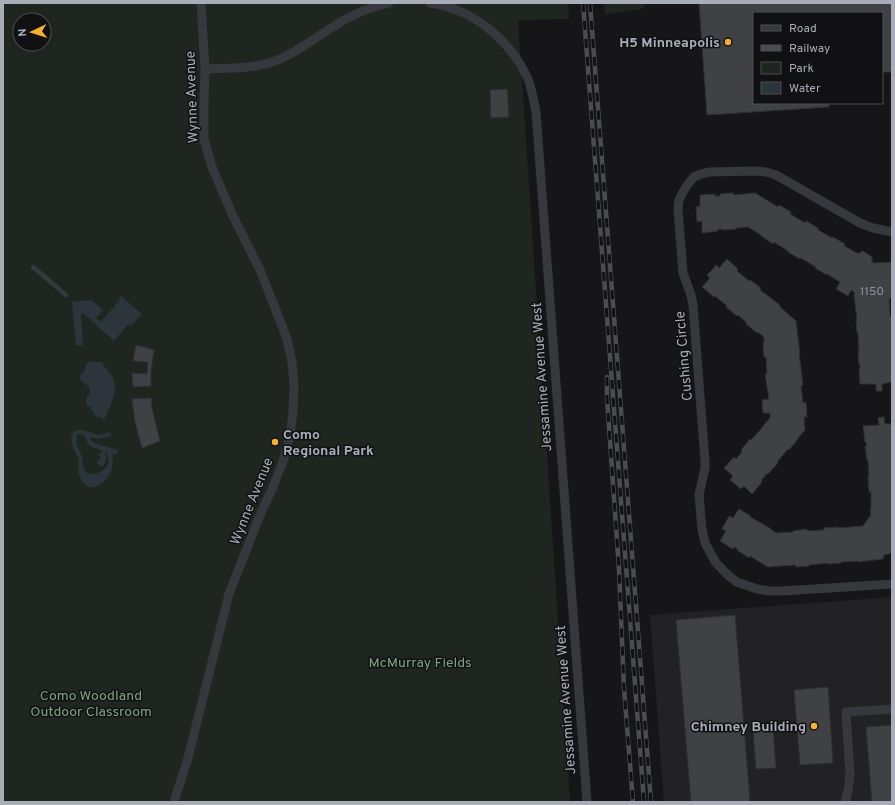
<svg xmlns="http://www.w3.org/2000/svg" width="895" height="805" viewBox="0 0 895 805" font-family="Overpass,sans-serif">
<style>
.built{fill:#222225}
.green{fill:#1e261f;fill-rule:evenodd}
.water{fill:#2c353c;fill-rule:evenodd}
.building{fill:#404145;stroke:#303034}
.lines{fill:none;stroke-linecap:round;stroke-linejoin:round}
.service{stroke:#37383d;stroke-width:4.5}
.minor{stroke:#37383d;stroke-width:9}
.rail-casing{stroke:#4a4c52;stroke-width:4.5}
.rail{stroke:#111113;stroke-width:3;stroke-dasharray:9;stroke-linecap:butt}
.poi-dot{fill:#f2b134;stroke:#111113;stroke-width:1.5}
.labels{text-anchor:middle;stroke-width:3;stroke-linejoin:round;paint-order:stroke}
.number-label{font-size:12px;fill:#8e929b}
.poi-label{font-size:14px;font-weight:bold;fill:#a8adb8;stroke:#111113;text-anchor:end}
.street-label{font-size:14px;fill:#a8adb8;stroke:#111113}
.park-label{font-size:14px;fill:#7fa381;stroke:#111113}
</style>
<rect width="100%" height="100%" fill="#161618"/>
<!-- built -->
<polygon class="built" points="892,597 892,802 664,802 650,615"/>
<!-- green -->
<g class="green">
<path d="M3,3H568L569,19L518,20L570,802H3ZM20,20H44V44H20Z"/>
<polygon points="604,3 646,3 642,9 605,14"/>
</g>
<!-- water -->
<g class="water">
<polygon points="121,296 142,314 131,326 128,324 114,341 84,314 81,314 83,345 76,345 72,302 91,300 103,310 96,318 101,322 120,300 119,299"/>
<path d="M93,361L97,362H102C104,367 108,370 111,375C121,390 110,406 104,420L100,417H96L93,411H92L90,409L92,408V407L88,406L86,404L87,396L89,395L90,389C90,389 87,385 87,385C83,382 80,382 80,376C81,374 83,373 84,371C87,365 84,363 93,361Z"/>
<path d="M77,430H83L98,435L110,432L111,436L98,439L90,437V439L94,443L97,444L118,450L116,455L112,454C113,459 113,464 112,469C107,483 91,497 81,479C76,470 80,466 78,458C75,448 68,444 73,432ZM79,434C87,435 84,438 88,443C91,448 98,448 102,451V454L99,453L98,455L101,456L97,464L103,467L107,457L105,455V454L106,453L108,455C108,458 109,461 108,464C105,473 89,478 84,469C82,465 83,461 82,457C79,449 75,444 77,435Z"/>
</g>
<!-- building -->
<g class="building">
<polygon points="699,3 892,3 892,72 882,72 882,13 754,13 754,103 829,103 829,107 707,115"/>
<polygon points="507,89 509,117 491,118 490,90"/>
<polygon points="733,193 734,195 755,193 778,207 779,205 791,212 790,214 805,223 806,221 818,228 818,230 832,238 833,237 845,244 844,246 859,254 860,252 862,252 863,251 872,257 871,258 873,259 871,261 874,263 892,262 892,296 889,300 890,317 892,317 892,382 882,384 882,391 876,391 876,384 860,384 859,369 860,369 860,364 859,365 858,350 859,350 858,333 857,333 856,319 857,319 854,295 855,294 854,292 851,290 848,296 836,289 840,282 827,274 827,275 815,268 816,267 801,258 800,259 788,252 788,251 774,242 773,244 761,236 761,235 748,227 736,228 736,229 722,230 722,229 718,229 718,231 702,233 702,221 697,222 696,207 700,206 700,195 715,194 715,196 720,196 720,194"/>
<polygon points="727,259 738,269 737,271 749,281 750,280 761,288 760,290 780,305 779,306 796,321 800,354 799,354 803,385 801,386 803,403 806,402 807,417 804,417 805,430 797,439 798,439 789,450 788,449 777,462 778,463 768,474 767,473 761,481 762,482 752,494 744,486 741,489 730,480 733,476 724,468 734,457 736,459 742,452 741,450 750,439 751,440 762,428 762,427 770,418 770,413 763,413 762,400 769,399 765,374 767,374 766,357 764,357 763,343 764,343 764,337 758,332 757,333 746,324 747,323 738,315 737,316 726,307 727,306 715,296 714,297 702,287 710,278 707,275 712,270 716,265 719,268"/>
<polygon points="136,345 154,350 151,370 151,386 133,387 132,373 147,374 148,362 133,361"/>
<polygon points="151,398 152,408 160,441 142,448 135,422 132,399"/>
<polygon points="882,417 884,417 885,424 892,424 892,551 889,554 884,555 883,559 858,562 858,561 841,562 841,563 827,564 827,563 809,565 809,566 796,567 795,565 768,567 750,556 749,558 737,550 738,549 734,547 733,549 720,541 726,531 722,529 729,516 733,518 739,509 751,516 750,517 768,527 776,533 793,532 793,531 807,529 807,531 824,530 824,528 838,527 838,528 863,526 871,515 870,509 871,509 871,491 869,492 868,477 869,477 868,460 867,460 865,446 867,446 866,442 865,442 863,426 879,425 878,418"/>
<polygon points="735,615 750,802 691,802 676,620"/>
<polygon points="828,687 833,763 800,765 794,690"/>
<polygon points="892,725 892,802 872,802 866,727"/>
<polygon points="773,728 776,768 756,769 753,730"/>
</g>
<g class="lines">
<!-- service -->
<polyline class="service" points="33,267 66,295"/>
<!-- minor -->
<g class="minor">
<path d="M430,3C474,9 510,40 528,79C532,90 534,101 536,112L587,802"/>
<path d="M205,69C228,68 253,69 275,61C303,50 325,29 352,16C364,10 377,6 389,3"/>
<polyline points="892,232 873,228 860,223 776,175 766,172 754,171 710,172 701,174 694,177 688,184 683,192 679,200 678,210 683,273 691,295 693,305 705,461 705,468 699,495 702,529 705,543 716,563 730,577 737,582 757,589 769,591 783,591 892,584"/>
<polyline points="174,802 188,758 229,594 260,515 273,487 283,461 290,436 293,412 294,385 292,362 287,339 279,318 260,270 232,214 212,167 204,139 204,102 205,69 201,3"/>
<polyline points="845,802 848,791 850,775 846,712 892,709"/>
</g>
<defs>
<g id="rail">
<polyline points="583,3 644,802"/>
<polyline points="590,3 651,802"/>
<polyline points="607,377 607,398 619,569 624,688 633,802"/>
</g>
</defs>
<!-- rail casing -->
<use href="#rail" class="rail-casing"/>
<!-- rail -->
<use href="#rail" class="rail"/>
</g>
<!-- markers -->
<g class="poi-dot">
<circle cx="728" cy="42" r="4"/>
<circle cx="275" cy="442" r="4"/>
<circle cx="814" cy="726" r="4"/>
</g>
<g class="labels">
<!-- number labels -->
<g class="number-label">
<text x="872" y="295">1150</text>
</g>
<!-- poi labels -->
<g class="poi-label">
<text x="720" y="47">H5 Minneapolis</text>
<text x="283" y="439" text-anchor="start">Como<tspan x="283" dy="16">Regional Park</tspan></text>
<text x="806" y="731">Chimney Building</text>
</g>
<!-- street labels -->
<g class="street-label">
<text transform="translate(191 97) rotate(-92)" y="5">Wynne Avenue</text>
<text transform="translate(683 356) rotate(-95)" y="5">Cushing Circle</text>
<text transform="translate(541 377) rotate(-94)" y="5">Jessamine Avenue West</text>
<text transform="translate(251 501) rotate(-68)" y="5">Wynne Avenue</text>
<text transform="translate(565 700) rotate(-94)" y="5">Jessamine Avenue West</text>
</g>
<!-- park labels -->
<g class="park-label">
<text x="420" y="667">McMurray Fields</text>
<text x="91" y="700">Como Woodland<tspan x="91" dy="16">Outdoor Classroom</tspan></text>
</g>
</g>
<!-- border -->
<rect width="895" height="805" fill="none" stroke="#a8adb8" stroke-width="8"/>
<!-- legend -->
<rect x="753" y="12" width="130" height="92" fill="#111113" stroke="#4d4f55"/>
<rect x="761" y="25" width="20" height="6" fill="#37383d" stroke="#4d4f55"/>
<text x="789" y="32" font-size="12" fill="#a8adb8">Road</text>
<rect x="761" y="45" width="20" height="6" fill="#4a4c52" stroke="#4d4f55"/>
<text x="789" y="52" font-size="12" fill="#a8adb8">Railway</text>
<rect x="761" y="62" width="20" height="12" fill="#1e261f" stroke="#4d4f55"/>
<text x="789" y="72" font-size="12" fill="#a8adb8">Park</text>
<rect x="761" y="82" width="20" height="12" fill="#2c353c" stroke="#4d4f55"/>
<text x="789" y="92" font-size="12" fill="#a8adb8">Water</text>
<!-- north arrow -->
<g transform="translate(32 32) rotate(266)"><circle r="19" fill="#111113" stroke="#4d4f55"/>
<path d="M0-3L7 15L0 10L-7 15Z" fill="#f2b134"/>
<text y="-6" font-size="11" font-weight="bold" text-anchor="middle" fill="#a8adb8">N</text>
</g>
</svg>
